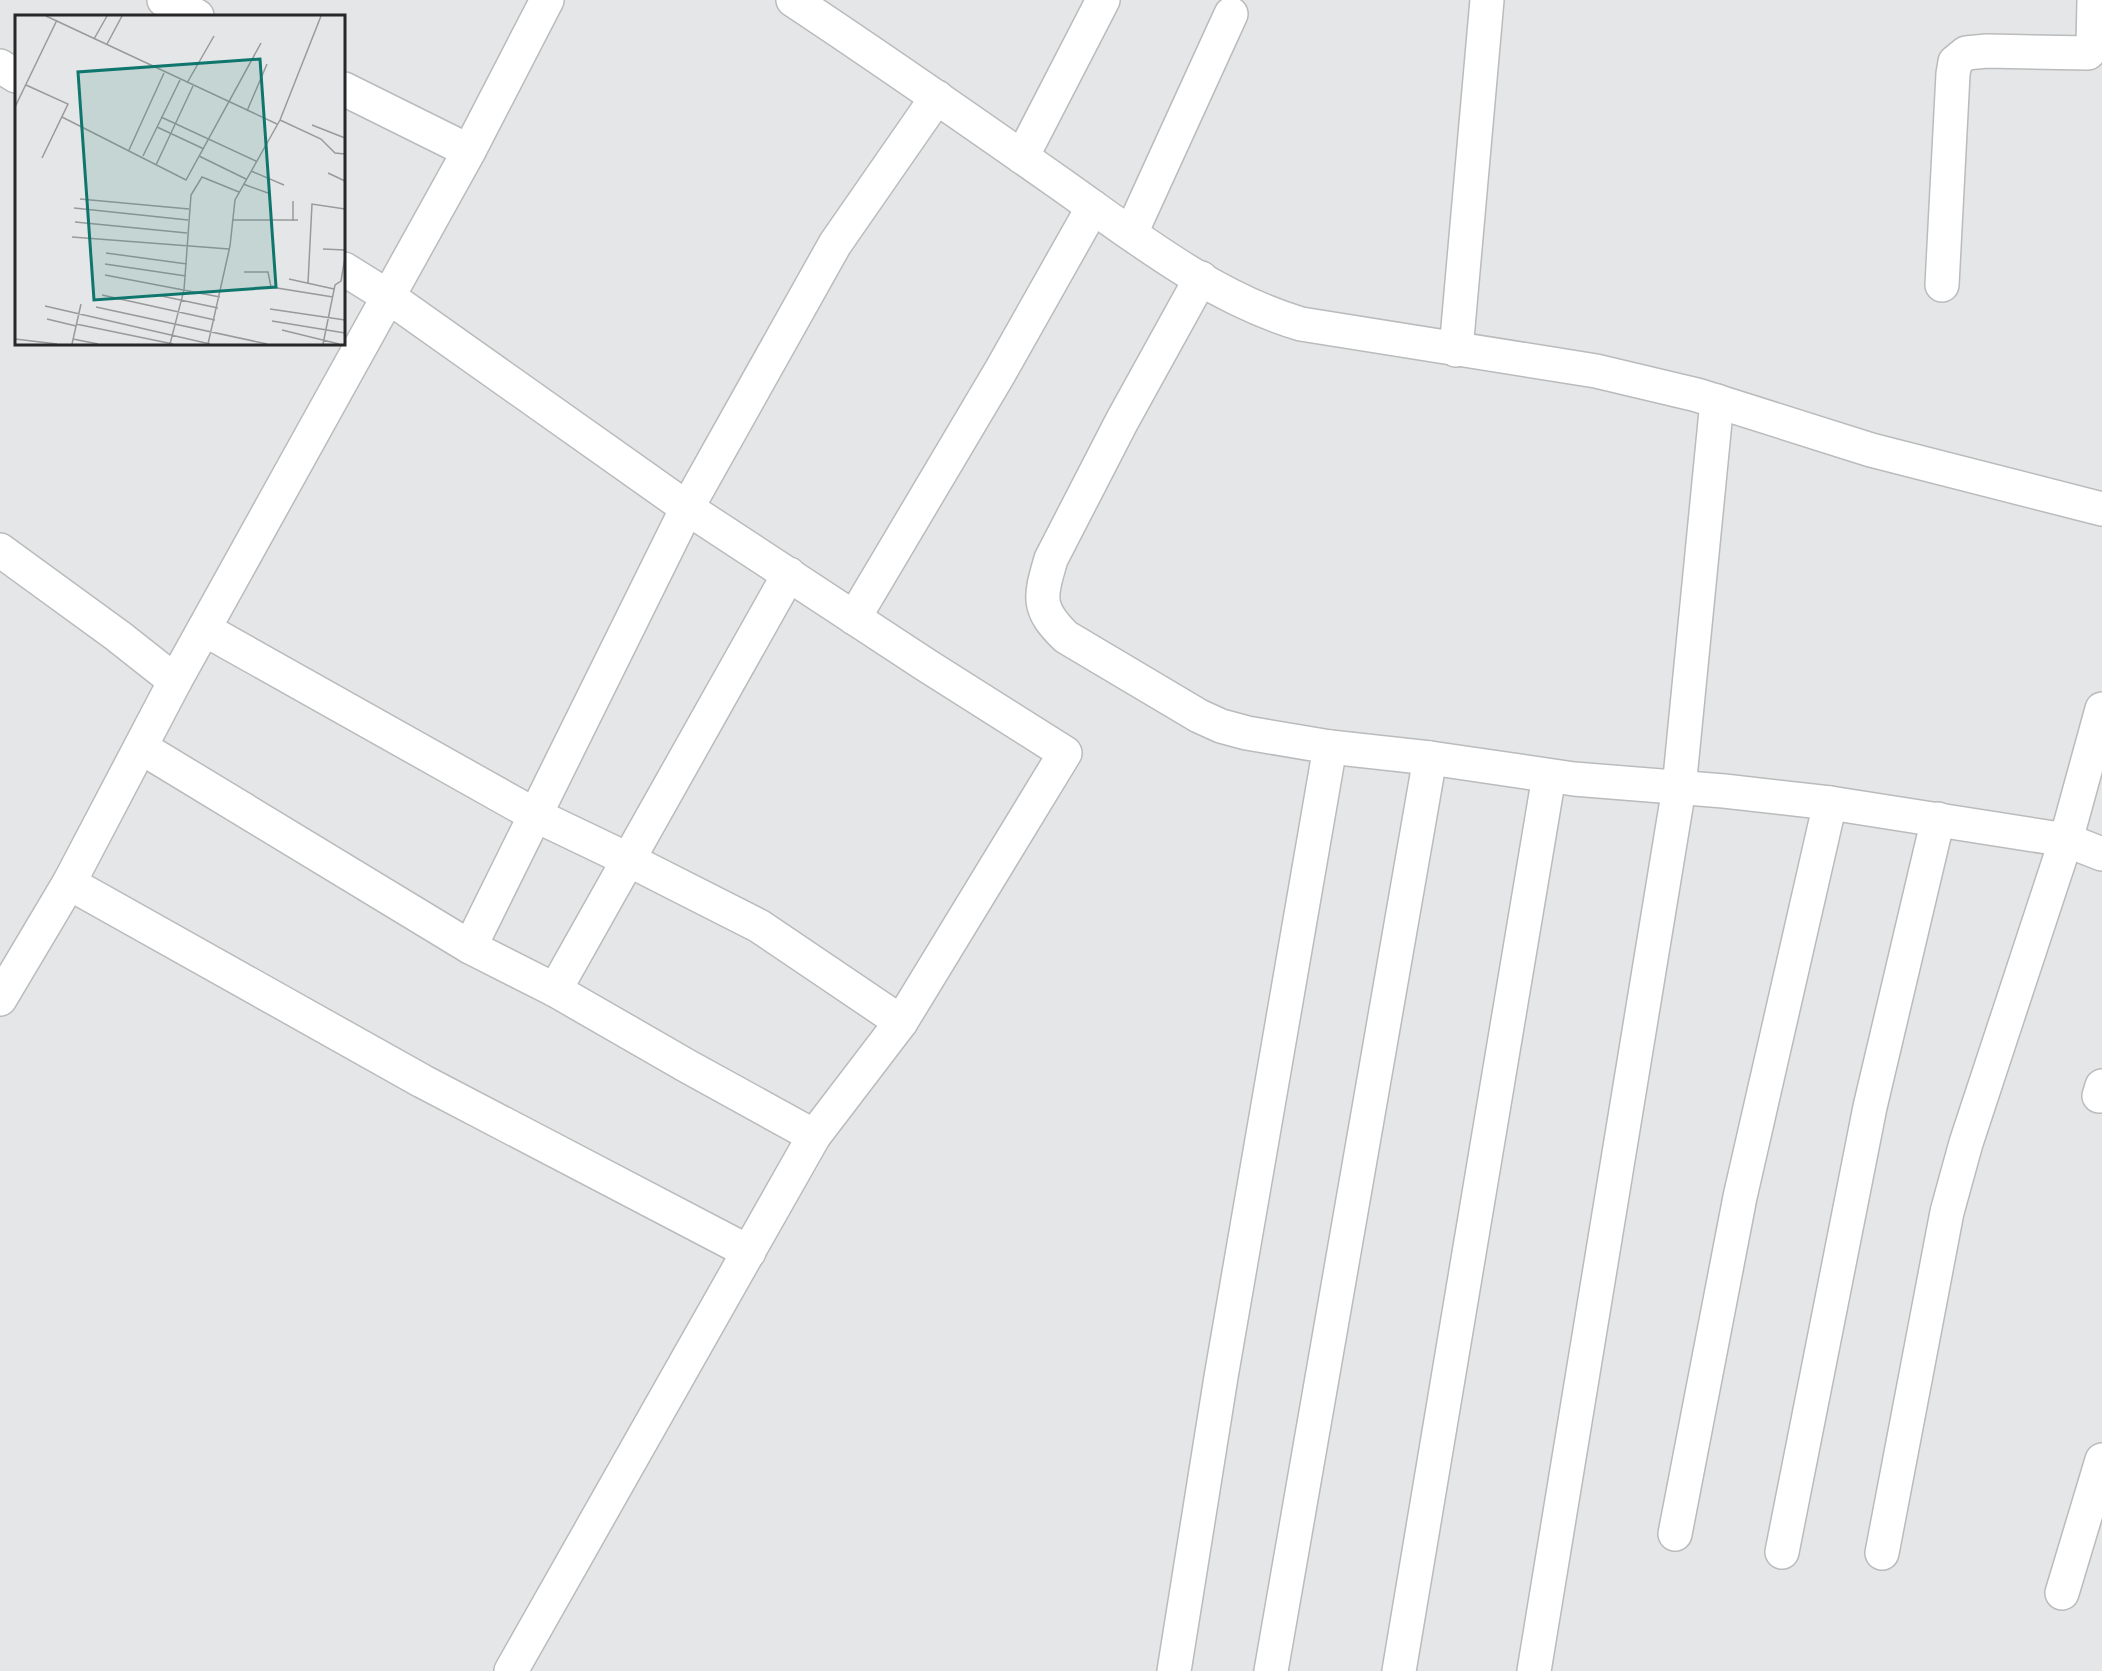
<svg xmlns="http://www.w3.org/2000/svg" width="2102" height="1671" viewBox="0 0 2102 1671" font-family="Merriweather,serif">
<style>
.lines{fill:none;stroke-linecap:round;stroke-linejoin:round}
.minor-casing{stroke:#babbbc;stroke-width:36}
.minor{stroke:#fff;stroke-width:33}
.inset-road{fill:none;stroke:#999a9b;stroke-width:1.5}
.view{fill:#0f766e;fill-opacity:0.15;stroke:#0f766e;stroke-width:3}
.inset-edge{fill:none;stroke:#272728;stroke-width:3}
</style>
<rect width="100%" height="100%" fill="#e5e6e7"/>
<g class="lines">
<defs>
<g id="minor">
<polyline points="164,0 197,16"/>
<path d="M793,0C882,59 968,119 1055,180C1132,234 1210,297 1301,324L1596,371L1697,395L1871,450L2102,509"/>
<polyline points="0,66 16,76"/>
<polyline points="344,89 469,151"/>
<polyline points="1022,157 1103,0"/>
<polyline points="1131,233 1231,14"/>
<polyline points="344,269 389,297 687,508 926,665 1065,753 901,1022 814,1136 511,1671"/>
<path d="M1201,278L1122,421L1051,559C1040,597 1036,608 1066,637L1199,716L1221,726L1247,733L1330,747L1430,758L1574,779L1724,791L1830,803L2066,840L2102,854"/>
<polyline points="1942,285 1953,74 1955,62 1966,53 1987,51 2088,53 2093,47 2094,0"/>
<polyline points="1456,350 1487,0"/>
<polyline points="0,550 118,636 175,681"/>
<polyline points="854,618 1000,372 1093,207"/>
<polyline points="204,629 535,815 629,860 759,926 901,1022"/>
<polyline points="142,748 470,947 555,990 687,1066 814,1136"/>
<polyline points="69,883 422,1081 749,1252"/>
<polyline points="470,947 687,508 835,244 937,97"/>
<polyline points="555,990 789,574"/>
<polyline points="0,999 69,883 175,681 469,151 547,0"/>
<polyline points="2099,1096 2102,1086"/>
<polyline points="1675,1534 1740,1197 1830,803"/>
<polyline points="1782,1552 1870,1107 1938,819"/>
<polyline points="1882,1553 1947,1212 1966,1143 2066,840 2102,709"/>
<polyline points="2062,1593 2102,1460"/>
<polyline points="1174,1671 1221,1377 1330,747"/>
<polyline points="1271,1671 1430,758"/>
<polyline points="1399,1671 1549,776"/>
<polyline points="1534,1671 1679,788 1717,401"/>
</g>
</defs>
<!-- minor casing -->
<use href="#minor" class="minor-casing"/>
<!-- minor -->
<use href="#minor" class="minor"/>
</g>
<!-- overview -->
<g transform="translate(15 15)">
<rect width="330" height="330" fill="#e5e6e7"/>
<path class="inset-road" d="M31,1L262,109M79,24L92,1M92,29L107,1M172,68L199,21M11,70L53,89L27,143M0,92L42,5M232,96L252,49M47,102L171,165L246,28M146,102L241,146M265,105L306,124L320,138L330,139M297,110L330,123M142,112L189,134M114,135L149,58M128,141L165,65M184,141L231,164M141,150L178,71M236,156L269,170M313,158L330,166M228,169L253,178M65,184L174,194M59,193L173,205M218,205H283M278,206V186M60,207L172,218M57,222L214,234M308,234L330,235M91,238L172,249M90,249L171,261M229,257H253L256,272L318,282M90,260L205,282M274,264L319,274M293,268L297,189L330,194M87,280L200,305M142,280L203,293M30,291L195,329M81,292L252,329M255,294L330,305M32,304L61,311M257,306L330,318M61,309L158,329M267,315L324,329M0,324L42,329M58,324L83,329M57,329L66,289M155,329L169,275L176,180L187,162L224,177M193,329L215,231L220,185L265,105L306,1M308,329L320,270L326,266L330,242"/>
<path class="view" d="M245,44L261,272L79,285L63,57Z"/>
<rect width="330" height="330" class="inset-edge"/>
</g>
</svg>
